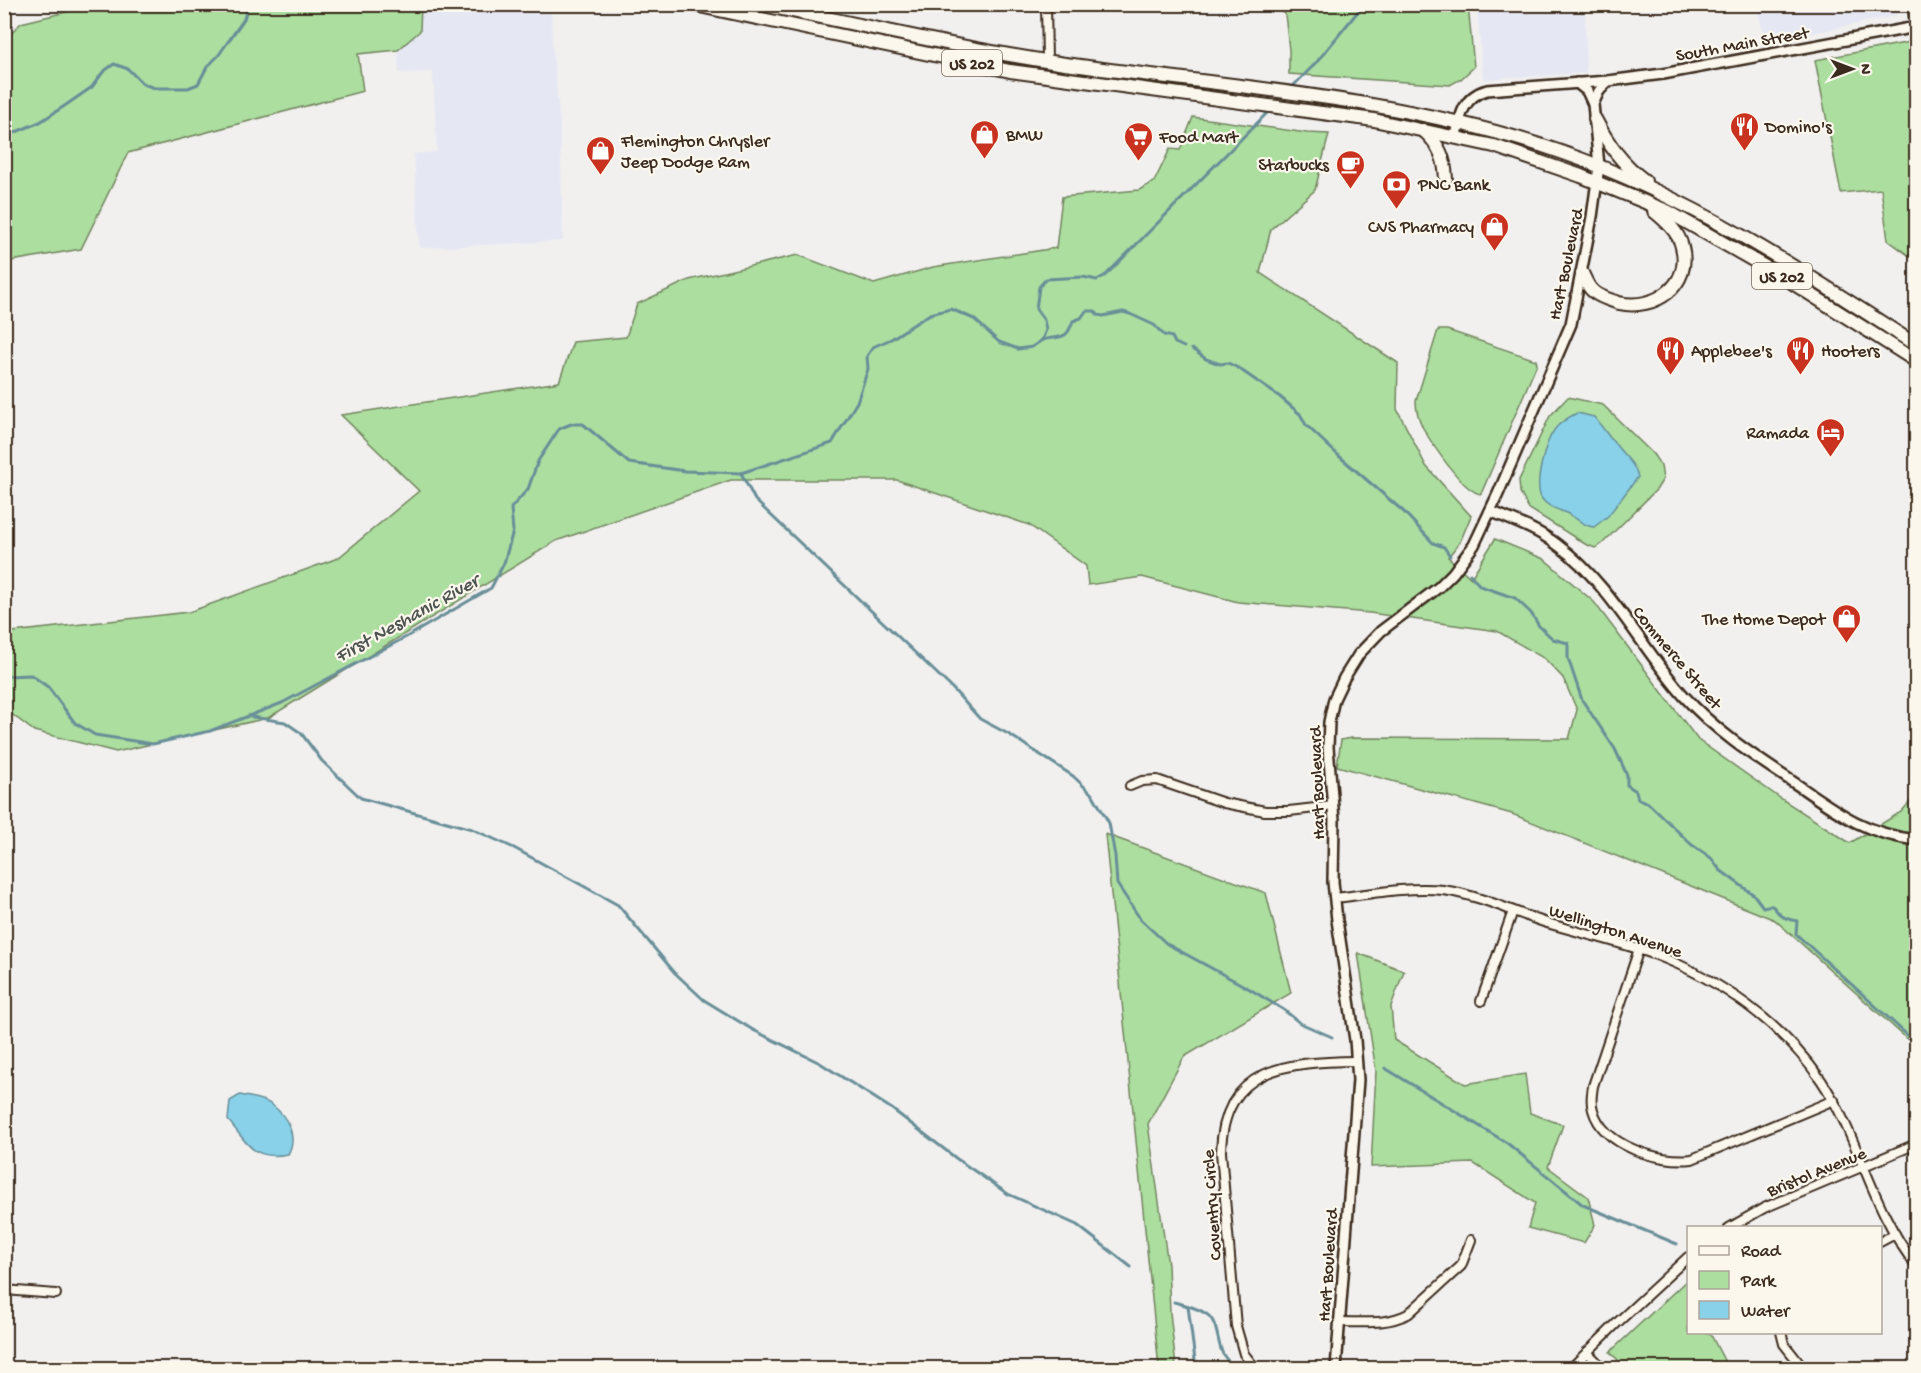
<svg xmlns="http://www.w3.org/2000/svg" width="1921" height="1373" viewBox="0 0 1921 1373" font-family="'Gochi Hand',sans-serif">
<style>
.built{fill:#e5e7f3}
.green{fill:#abde9f;stroke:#73845e;stroke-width:1.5}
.water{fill:#88d1e9;stroke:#698e98;stroke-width:1.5}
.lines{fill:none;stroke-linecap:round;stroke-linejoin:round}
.stream{stroke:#698e98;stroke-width:3}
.minor-casing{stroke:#3b2a1e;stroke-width:12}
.tertiary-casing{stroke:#3b2a1e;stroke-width:14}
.trunk-casing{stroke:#3b2a1e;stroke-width:16}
.minor{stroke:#fbf7ec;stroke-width:8}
.tertiary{stroke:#fbf7ec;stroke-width:9}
.trunk{stroke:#fbf7ec;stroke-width:12}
.labels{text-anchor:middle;stroke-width:4.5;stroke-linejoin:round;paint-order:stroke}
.shield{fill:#fbf7ec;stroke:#75685c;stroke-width:1.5}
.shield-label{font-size:16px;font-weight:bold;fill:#3b2a1e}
.street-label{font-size:18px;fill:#3b2a1e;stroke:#fbf7ec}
.poi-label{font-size:18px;fill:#3b2a1e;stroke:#fbf7ec;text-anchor:start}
.water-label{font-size:20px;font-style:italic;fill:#4e5451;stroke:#fbf7ec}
</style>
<rect width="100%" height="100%" fill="#f1f0ef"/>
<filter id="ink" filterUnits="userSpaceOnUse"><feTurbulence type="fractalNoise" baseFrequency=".0167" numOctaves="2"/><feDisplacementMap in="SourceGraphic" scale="12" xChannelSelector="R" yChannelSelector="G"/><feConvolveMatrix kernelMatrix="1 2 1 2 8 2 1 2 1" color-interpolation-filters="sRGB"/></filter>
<g filter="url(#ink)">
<!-- built -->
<g class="built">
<polygon points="473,4 477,7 481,4 551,5 552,41 560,125 563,241 419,248 414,154 437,152 433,72 399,73 398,50 420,31 421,5"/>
<polygon points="1477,5 1585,5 1586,73 1483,79"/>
<polygon points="1757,5 1757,4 1901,5 1895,16 1765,43"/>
</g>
<!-- green -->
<g class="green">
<polygon points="99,4 421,5 420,31 398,50 358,54 363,91 128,153 81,249 5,262 5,40 21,23"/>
<polygon points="1274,5 1468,5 1474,67 1461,79 1450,85 1289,74 1289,50 1285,14"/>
<polygon points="1916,41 1916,261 1888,240 1881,189 1841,193 1815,60"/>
<polygon points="1193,117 1307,133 1329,134 1315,190 1271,229 1260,273 1398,363 1397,409 1426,466 1471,516 1460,542 1448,557 1471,578 1495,539 1544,559 1594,602 1698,740 1780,798 1850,843 1901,812 1916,795 1916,1047 1775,920 1512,814 1337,766 1341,740 1352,738 1569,739 1577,710 1563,678 1545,659 1497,631 1370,613 1238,602 1142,577 1088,585 1086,566 1029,525 897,480 731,480 556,541 268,718 116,752 34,731 5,709 4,633 189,612 338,558 419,491 341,415 559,382 573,342 626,337 637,304 689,280 798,255 874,284 933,267 1056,248 1062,197 1139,190 1154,182 1170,149 1180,150"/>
<path d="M1438,330H1447L1536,360L1537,364L1481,494C1464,493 1432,444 1423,428C1419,420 1416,410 1416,401Z"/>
<polygon points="1568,397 1603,405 1653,454 1661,466 1663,479 1657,489 1602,544 1595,548 1585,544 1528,508 1520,492 1519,480 1550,416"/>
<polygon points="1105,834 1266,893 1291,993 1184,1057 1148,1124 1168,1265 1170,1312 1176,1368 1159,1368"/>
<polygon points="1358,953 1404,971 1391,1006 1394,1040 1465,1084 1525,1074 1530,1113 1563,1125 1548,1167 1588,1197 1595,1225 1584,1243 1528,1228 1535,1203 1473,1163 1371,1167 1376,1071"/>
<polygon points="1688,1279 1688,1332 1710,1333 1728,1368 1626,1368 1610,1352"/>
</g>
<!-- water -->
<g class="water">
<path d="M1577,413L1594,417C1602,426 1608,436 1616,445C1625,457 1634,462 1638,477L1608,516L1594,527C1585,527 1578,519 1570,515C1561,510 1548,508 1542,499C1533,486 1545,442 1555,429C1560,422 1569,417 1577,413Z"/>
<path d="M240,1095C251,1097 263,1099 272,1105C288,1117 298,1137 288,1154C253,1161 248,1144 228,1120L230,1101Z"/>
</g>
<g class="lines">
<!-- stream -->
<g class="stream">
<polyline points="1290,89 1316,63 1364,4"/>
<polyline points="4,137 40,122 66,105 92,87 103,72 114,64 128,69 143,84 155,88 188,88 198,84 207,67 218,56 244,19 248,4"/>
<path d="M1042,340C1060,335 1066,342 1073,321L1081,318L1086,311H1095L1098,315L1103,316L1123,312L1130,314L1154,325L1164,335L1172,337L1175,343L1184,347"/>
<polyline points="1192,349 1206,359 1220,364 1228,363 1238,368 1280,397 1300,414 1306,425 1339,456 1404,512 1433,543 1444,547 1450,556"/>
<polyline points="741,473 755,500 952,688 980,719 1010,735 1073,776 1093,795 1109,823 1115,856 1117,884 1141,920 1167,944 1248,988 1284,1010 1300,1023 1332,1037"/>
<path d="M1470,574L1480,586L1515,598L1531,613L1539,626L1553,639L1568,643V658L1582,700L1615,749L1627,775V785L1636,791L1638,799L1648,803L1692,845L1711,858L1720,870L1754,895L1763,907C1777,903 1772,909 1782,916C1786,919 1792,920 1797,921L1796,934L1916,1043"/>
<polyline points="4,674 7,676 31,675 48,687 75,723 95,735 153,744 210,731 282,703 410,635 491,588 504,563 513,531 511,508 528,489 538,461 559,429 571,424 583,424 629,463 685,471 741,473 832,443 857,402 868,369 867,356 873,347 891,339 930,314 951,309 974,319 999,342 1018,349 1032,347 1042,340 1046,330 1044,320 1036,309 1039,287 1046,279 1083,277 1097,280 1106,275 1271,109"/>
<polyline points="252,717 285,722 301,733 322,761 361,798 472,829 514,848 618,905 675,973 704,1000 753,1030 820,1063 892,1109 957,1159 1008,1194 1077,1225 1131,1267"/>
<polyline points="1385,1068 1507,1143 1583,1205 1677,1244"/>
<path d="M1174,1302C1185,1305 1200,1308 1209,1316C1222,1329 1214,1357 1235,1365"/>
<polyline points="1188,1306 1196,1368"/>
</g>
<defs>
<g id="minor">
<polyline points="1046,4 1047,61"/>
<polyline points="1912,4 1915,27"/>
<polyline points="1130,786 1142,781 1157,780 1224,803 1265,811 1289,811 1333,806"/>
<path d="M1335,898C1368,894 1410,886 1443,890C1479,895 1513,912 1547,923C1584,934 1621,942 1656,955C1721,980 1781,1023 1821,1080C1860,1138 1872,1211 1916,1265"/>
<path d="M1639,949L1593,1086C1592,1094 1590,1101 1593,1110C1603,1146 1659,1163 1692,1159L1834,1100"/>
<polyline points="1481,1001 1513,911"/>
<polyline points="1729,1228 1764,1208 1916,1144"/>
<polyline points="1880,1242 1895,1234"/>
<polyline points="4,1290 56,1294"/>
<path d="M1340,1322C1364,1322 1386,1325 1408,1314L1461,1266L1471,1240"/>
<polyline points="1781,1332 1784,1344 1803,1368"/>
<polyline points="1587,1352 1603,1368"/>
<path d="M1255,1368L1244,1354L1236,1326L1221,1152C1223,1066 1288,1062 1357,1061"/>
<polyline points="1571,1368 1618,1322 1688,1257"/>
</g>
<g id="tertiary">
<polyline points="1593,104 1599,91 1608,81"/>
<path d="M1456,136C1460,115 1464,96 1487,90L1608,81L1663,74L1916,27"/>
<path d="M1490,511C1514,521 1539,530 1559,546C1610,584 1642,649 1684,696C1718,734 1760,760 1802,788C1841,815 1868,834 1916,840"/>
<polyline points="1336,1368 1358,1080 1355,1040 1337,920 1333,882 1334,820 1328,747 1329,722 1334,699 1344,678 1359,654 1381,631 1439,587 1453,573 1474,545 1498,494 1571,324 1592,217 1599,166 1593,104 1587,91 1577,83"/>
</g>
<g id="trunk">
<polyline points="690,4 1010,71 1374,120 1494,146 1581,176 1667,211 1788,280 1916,361"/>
<path d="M758,4C860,24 962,49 1065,64C1231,87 1401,97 1561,152C1689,196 1803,271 1916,345"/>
<path d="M1595,119C1608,144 1622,164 1645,181"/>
<path d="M1423,130C1439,144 1445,158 1446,179"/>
<path d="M1582,273C1585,279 1588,288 1594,292C1601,298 1611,300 1619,303C1655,311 1692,285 1682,247C1679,232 1665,220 1654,211"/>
</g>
</defs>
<!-- minor casing -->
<use href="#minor" class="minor-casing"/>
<!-- tertiary casing -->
<use href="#tertiary" class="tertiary-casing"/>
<!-- trunk casing -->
<use href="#trunk" class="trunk-casing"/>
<!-- minor -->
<use href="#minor" class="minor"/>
<!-- tertiary -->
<use href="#tertiary" class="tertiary"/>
<!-- trunk -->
<use href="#trunk" class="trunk"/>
</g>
</g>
<!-- icons -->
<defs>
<symbol id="restaurant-pin" viewBox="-11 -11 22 30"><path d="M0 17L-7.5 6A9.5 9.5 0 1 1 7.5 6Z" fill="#c8321e" stroke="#fbf7ec"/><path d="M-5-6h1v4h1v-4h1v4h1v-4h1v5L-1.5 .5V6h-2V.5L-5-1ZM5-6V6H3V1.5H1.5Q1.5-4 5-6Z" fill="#fff"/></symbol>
<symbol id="shop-pin" viewBox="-11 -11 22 30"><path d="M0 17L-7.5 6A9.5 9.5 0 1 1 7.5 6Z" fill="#c8321e" stroke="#fbf7ec"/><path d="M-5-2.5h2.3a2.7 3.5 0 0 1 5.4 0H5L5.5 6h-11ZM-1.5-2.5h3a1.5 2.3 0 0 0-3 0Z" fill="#fff"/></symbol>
<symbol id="supermarket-pin" viewBox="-11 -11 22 30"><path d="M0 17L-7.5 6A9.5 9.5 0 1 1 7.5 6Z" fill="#c8321e" stroke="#fbf7ec"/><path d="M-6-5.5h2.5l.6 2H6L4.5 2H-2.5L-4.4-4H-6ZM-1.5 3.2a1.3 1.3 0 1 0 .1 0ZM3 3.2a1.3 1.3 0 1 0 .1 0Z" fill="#fff"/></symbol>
<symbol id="cafe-pin" viewBox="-11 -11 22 30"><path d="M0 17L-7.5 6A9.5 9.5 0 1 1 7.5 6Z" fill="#c8321e" stroke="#fbf7ec"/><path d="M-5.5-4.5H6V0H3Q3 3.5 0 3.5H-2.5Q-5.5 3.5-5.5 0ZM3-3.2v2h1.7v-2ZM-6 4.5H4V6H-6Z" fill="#fff"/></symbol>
<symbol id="bank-pin" viewBox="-11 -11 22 30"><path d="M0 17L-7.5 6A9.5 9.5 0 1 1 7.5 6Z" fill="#c8321e" stroke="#fbf7ec"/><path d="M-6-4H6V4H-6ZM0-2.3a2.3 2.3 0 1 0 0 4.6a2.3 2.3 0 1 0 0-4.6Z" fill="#fff"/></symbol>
<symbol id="hotel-pin" viewBox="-11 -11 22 30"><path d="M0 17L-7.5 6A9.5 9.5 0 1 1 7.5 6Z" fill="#c8321e" stroke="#fbf7ec"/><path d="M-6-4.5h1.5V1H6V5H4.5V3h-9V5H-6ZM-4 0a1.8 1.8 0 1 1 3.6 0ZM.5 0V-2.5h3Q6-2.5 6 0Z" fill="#fff"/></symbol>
</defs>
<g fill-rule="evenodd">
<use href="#restaurant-pin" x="1728" y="110" width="33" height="45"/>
<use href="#shop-pin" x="968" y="118" width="33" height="45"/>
<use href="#supermarket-pin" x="1122" y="120" width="33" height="45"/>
<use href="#shop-pin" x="584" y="134" width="33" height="45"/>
<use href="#cafe-pin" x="1334" y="148" width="33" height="45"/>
<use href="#bank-pin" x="1380" y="168" width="33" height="45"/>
<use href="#shop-pin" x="1478" y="210" width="33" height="45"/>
<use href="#restaurant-pin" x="1654" y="334" width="33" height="45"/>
<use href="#restaurant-pin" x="1784" y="334" width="33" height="45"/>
<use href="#hotel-pin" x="1814" y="416" width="33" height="45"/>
<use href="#shop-pin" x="1830" y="602" width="33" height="45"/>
</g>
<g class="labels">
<!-- shield labels -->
<g class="shield">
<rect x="942" y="50" width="60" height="26" rx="4.5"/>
<rect x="1752" y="263" width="60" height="26" rx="4.5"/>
</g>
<g class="shield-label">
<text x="972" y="69">US 202</text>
<text x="1782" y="282">US 202</text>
</g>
<!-- street labels -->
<g class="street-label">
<text transform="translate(1742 43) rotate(-10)" y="6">South Main Street</text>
<text transform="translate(1565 264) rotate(-78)" y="6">Hart Boulevard</text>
<text transform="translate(1678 657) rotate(50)" y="6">Commerce Street</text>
<text transform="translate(1316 783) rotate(-92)" y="6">Hart Boulevard</text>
<text transform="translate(1616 930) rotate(18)" y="6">Wellington Avenue</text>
<text transform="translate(1816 1171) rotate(-22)" y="6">Bristol Avenue</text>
<text transform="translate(1211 1205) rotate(-94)" y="6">Coventry Circle</text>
<text transform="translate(1327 1265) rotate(-86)" y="6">Hart Boulevard</text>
</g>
<!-- poi labels -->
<g class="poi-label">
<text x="1765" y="132">Domino's</text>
<text x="1006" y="140">BMW</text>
<text x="1159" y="142">Food Mart</text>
<text x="621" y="146">Flemington Chrysler<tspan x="621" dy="21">Jeep Dodge Ram</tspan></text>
<text x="1329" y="170" text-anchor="end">Starbucks</text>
<text x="1418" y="190">PNC Bank</text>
<text x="1474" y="232" text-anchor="end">CVS Pharmacy</text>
<text x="1691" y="356">Applebee's</text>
<text x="1821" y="356">Hooters</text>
<text x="1809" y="438" text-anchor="end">Ramada</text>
<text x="1825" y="624" text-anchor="end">The Home Depot</text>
</g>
<!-- water labels -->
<g class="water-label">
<text transform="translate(406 617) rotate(-29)" y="7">First Neshanic River</text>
</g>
</g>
<!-- margin -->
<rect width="1921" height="1373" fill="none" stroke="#fbf7ec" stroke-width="24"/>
<rect x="12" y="12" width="1897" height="1349" fill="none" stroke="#3b2a1e" stroke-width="2" filter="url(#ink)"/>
<!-- legend -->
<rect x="1687" y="1226" width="195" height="108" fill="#fbf7ec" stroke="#aea59a" stroke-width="1.5"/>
<rect x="1699" y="1246" width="30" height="9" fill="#fbf7ec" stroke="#aea59a" stroke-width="1.5"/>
<text x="1741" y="1256" font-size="18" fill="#3b2a1e">Road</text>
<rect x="1699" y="1271" width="30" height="18" fill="#abde9f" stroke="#aea59a" stroke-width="1.5"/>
<text x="1741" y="1286" font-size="18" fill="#3b2a1e">Park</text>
<rect x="1699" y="1301" width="30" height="18" fill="#88d1e9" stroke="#aea59a" stroke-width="1.5"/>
<text x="1741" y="1316" font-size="18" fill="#3b2a1e">Water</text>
<!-- north arrow -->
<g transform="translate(1852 69) rotate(90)" stroke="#fbf7ec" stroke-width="4.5" paint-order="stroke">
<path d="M0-4.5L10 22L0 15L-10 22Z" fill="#3b2a1e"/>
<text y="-9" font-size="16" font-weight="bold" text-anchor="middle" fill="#3b2a1e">N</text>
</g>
</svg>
